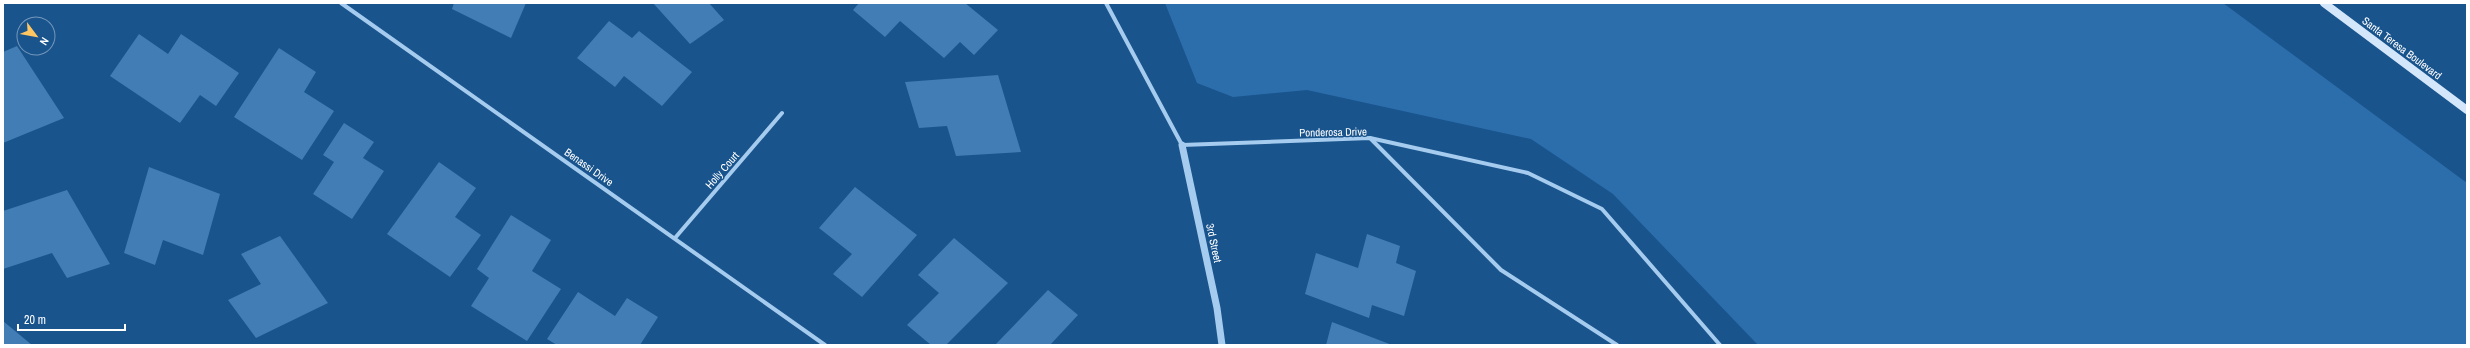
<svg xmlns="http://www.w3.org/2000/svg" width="2470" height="348" viewBox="0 0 2470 348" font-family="'Archivo Narrow',sans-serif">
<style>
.green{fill:#2c6eab}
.building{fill:#427eb5}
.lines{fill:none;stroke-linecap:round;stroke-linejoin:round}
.minor{stroke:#a5cbee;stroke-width:4}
.tertiary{stroke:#a5cbee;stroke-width:7}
.secondary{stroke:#d3e6fa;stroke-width:8}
.labels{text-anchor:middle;stroke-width:3;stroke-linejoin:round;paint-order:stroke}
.street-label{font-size:11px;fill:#fff;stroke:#19548d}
</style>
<rect width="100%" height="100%" fill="#19548d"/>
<!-- green -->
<polygon class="green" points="1165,3 2223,3 2467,183 2467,345 1758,345 1613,194 1531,139 1307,90 1233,97 1197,83"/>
<!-- building -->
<g class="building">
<polygon points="454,3 526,3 511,38 452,9"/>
<polygon points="653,3 709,3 724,20 690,44"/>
<polygon points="859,3 965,3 998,30 974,55 960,42 944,58 900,21 885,37 853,10"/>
<polygon points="609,21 632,38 639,31 692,72 662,106 624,76 615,87 577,58"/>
<polygon points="139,34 168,54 181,34 239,73 216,106 200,95 180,123 110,76"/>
<polygon points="17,46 64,118 3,143 3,52"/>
<polygon points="279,48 316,72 304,92 334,111 302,160 234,117"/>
<polygon points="998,75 1021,152 956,156 947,126 919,128 905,82"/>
<polygon points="344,123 374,142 363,158 384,171 352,219 313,194 334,162 323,155"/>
<polygon points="439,162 476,188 455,217 481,235 450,277 387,234"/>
<polygon points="149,167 220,194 203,255 163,240 155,265 124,253"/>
<polygon points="855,187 917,235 862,297 833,274 852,254 819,228"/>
<polygon points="67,190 110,264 67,278 52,253 3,269 3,211"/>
<polygon points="511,215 551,240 532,271 561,289 527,341 471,306 489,278 477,269"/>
<polygon points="1367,234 1400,246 1396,263 1416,271 1404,316 1372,305 1369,318 1305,294 1316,253 1358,268"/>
<polygon points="280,236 328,303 256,338 228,300 261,284 241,254"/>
<polygon points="954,238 1008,283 946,345 931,345 907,325 939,293 918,275"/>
<polygon points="1048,290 1078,315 1050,345 995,345"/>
<polygon points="578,292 615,316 627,298 658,317 640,345 557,345 547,339"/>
<polygon points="3,321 32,345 3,345"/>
<polygon points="1332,322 1392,345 1326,345"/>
</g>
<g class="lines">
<!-- minor -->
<g class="minor">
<polyline points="341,3 825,345"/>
<polyline points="1106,3 1182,145 1370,138 1528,173 1602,209 1720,345"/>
<polyline points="1370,138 1501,270 1617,345"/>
<polyline points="675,238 782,113"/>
</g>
<!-- tertiary -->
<polyline class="tertiary" points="1182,145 1217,308 1222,345"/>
<!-- secondary -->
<polyline class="secondary" points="2324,3 2467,110"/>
</g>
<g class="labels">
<!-- street labels -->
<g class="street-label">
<text transform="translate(2402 48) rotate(37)" y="4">Santa Teresa Boulevard</text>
<text transform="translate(1333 132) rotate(-1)" y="4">Ponderosa Drive</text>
<text transform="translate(589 167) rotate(35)" y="4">Benassi Drive</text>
<text transform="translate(722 170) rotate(-49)" y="4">Holly Court</text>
<text transform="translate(1214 243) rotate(78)" y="4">3rd Street</text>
</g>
</g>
<!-- border -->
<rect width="2470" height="348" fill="none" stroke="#ffffff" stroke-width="8"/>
<!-- north arrow -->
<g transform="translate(36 36) rotate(122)"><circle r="19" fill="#19548d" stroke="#7598bb"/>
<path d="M0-3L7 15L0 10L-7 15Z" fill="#ffc762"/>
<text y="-6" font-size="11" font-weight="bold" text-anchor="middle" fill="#ffffff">N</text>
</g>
<!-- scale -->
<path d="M18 324v6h107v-6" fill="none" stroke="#ffffff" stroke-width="2"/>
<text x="24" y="324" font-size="12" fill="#ffffff" stroke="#19548d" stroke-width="3" paint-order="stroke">20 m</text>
</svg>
